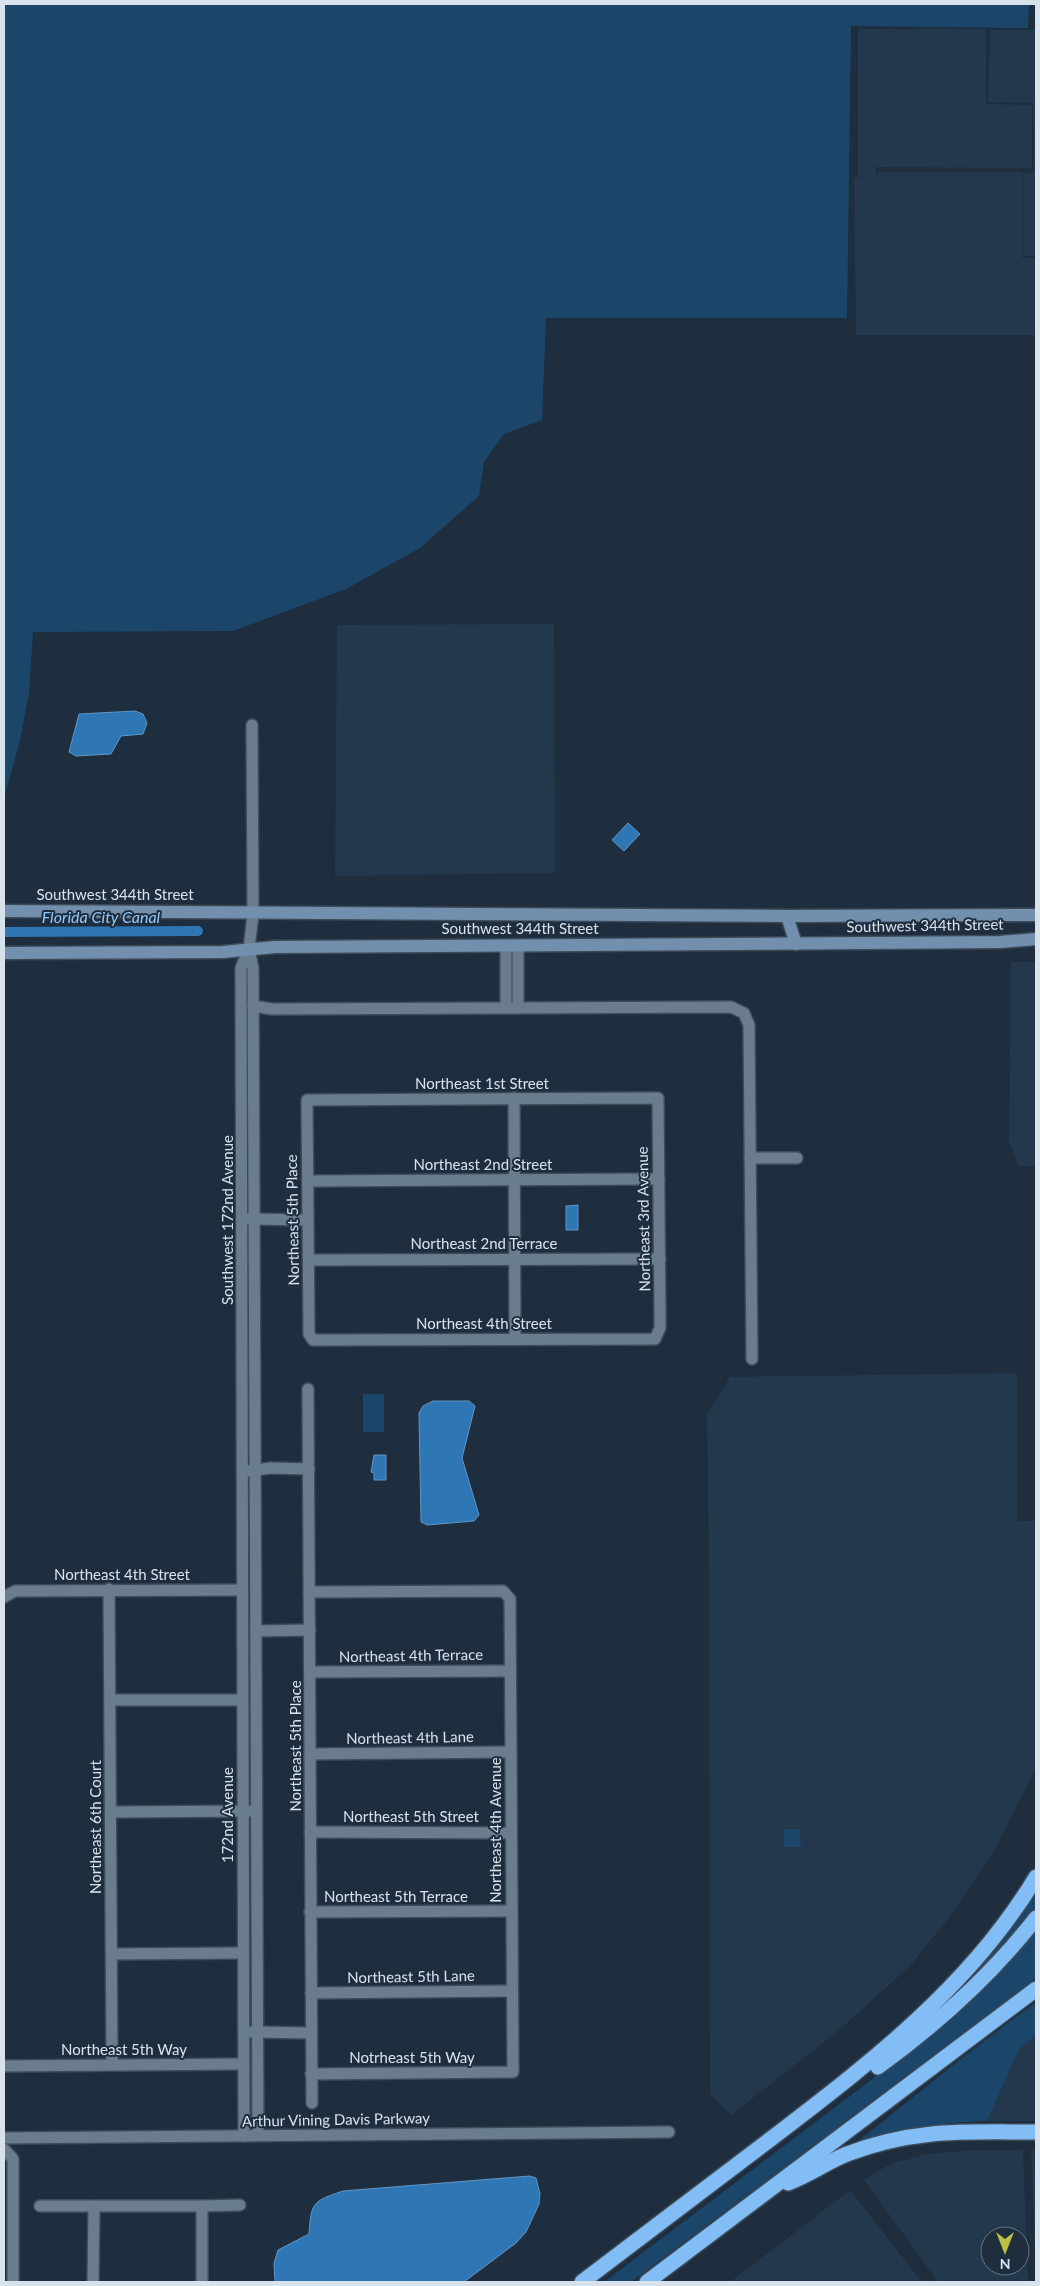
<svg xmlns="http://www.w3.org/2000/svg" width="1040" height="2286" viewBox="0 0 1040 2286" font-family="Lato,sans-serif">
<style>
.built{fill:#23384c;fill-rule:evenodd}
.green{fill:#1b4569}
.water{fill:#2e76b4;stroke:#6196c5}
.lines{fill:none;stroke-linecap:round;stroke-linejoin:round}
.canal{stroke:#2e76b4;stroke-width:10}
.minor-casing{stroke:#3d4b58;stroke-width:14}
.secondary-casing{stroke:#3d4b58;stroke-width:15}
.motorway-casing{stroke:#3d4b58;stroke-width:18}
.minor{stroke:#6a7d8f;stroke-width:11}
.secondary{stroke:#7290ae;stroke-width:12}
.motorway{stroke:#83bdf5;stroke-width:15}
.labels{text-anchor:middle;stroke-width:4;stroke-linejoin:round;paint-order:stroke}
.street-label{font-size:15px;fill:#d8e2ed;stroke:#1e2e3e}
.water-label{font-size:16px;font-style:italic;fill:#94c8fa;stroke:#1e2e3e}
</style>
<rect width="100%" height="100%" fill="#1e2e3e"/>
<!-- built -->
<g class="built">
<polygon points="858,29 986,29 986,104 1032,105 1032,168 876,167 876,177 878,177 877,172 1022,172 1022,258 1036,258 1036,335 856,335 854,178 866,177 858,177"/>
<polygon points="990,30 1036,30 1036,256 1023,256 1023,173 1034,172 1033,103 988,102"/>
<polygon points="554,624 555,873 335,876 337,625"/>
<polygon points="1011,962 1036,962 1036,1166 1018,1166 1009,1141"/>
<polygon points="1017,1373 1017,1521 1036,1521 1036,1768 993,1853 955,1910 910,1966 837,2032 731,2115 710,2094 709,1571 707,1414 730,1377"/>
<polygon points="1036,2035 1036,2121 987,2121 1020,2048"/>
<polygon points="1031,2149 1036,2149 1036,2276"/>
<path d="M972,2150H1023L1028,2282H938L864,2180L890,2164L928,2154ZM990,2236H1020V2266H990Z"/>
<polygon points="850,2190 922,2282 730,2282"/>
</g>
<!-- green -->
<g class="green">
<polygon points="4,4 1029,4 1028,28 851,26 847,318 546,318 542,420 504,434 484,462 479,496 420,548 346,589 233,631 33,632 29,694 20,741 4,798"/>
<rect x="363" y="1394" width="21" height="38"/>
<polygon points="784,1829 800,1829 801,1847 784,1847"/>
<polygon points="1036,1892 1036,1907 1032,1913 964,1990 961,1988 1014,1926"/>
<polygon points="1036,1923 1036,1978 631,2282 604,2282 879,2074"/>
<path d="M1036,2002V2035L1020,2048L987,2121C938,2122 902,2130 856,2143L958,2061Z"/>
</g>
<!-- water -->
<g class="water">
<polygon points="135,711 143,714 147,723 143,734 121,736 111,754 76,756 69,752 79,714"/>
<polygon points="628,823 640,834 624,851 612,840"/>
<polygon points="578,1205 578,1230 566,1230 566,1206"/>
<polygon points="433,1401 469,1401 475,1406 462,1458 479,1515 474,1521 427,1525 421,1522 419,1413 423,1406"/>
<polygon points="374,1455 386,1455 386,1480 374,1480 374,1473 371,1472"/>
<path d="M530,2176L536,2178L540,2194L539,2204L526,2232L516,2243L464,2282H275L274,2263L278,2250L309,2234C311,2202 313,2201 343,2191Z"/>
</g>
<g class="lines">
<!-- canal -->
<polyline class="canal" points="4,932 198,931"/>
<defs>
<g id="minor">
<polyline points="518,946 518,1008"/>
<polyline points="249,949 253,968 258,2135"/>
<polyline points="253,1006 272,1009 731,1007 744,1013 749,1025 752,1359"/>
<polyline points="506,1008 506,946"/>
<polyline points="514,1098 515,1339"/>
<polygon points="658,1098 660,1316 660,1328 655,1339 313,1340 309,1334 307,1100"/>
<polyline points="750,1158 797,1158"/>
<polyline points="308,1181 659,1179"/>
<polyline points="247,1219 308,1220"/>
<polyline points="309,1260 660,1259"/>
<polyline points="308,1389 312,2103"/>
<polyline points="248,1471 271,1468 309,1469"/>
<polyline points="109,1589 112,2065"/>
<polyline points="309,1592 503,1591 510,1599 513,2072 311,2074"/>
<polyline points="4,1597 15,1591 241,1590"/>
<polyline points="256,1631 310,1630"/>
<polyline points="311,1672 510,1671"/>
<polyline points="110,1700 242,1700"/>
<polyline points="310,1754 511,1752"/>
<polyline points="112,1812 250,1811"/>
<polyline points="310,1832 511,1833"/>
<polyline points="310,1912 512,1911"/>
<polyline points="112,1954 243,1953"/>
<polyline points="311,1993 512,1991"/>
<polyline points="250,2032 311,2033"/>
<polyline points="4,2066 244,2064"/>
<polyline points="244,2136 241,968 249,949 253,914 252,725"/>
<polyline points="4,2138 669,2132"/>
<polyline points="4,2149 13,2159 13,2282"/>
<polyline points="40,2206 202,2206 202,2282"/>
<polyline points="202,2206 240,2205"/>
<polyline points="93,2282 94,2206"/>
</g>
<g id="secondary">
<polyline points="4,911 787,916 1036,915"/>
<polyline points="787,916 796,944"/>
<polyline points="4,953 223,952 275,947 1000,942 1036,939"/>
</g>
<g id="motorway">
<path d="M878,2067C937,2024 991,1976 1036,1918"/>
<path d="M788,2183C809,2175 827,2162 847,2154C915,2128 966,2132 1036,2132"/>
<path d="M582,2282C645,2234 709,2186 772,2138C870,2063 971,1986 1036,1877"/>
<polyline points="647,2282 1036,1989"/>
</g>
</defs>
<!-- minor casing -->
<use href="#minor" class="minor-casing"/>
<!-- secondary casing -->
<use href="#secondary" class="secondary-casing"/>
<!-- motorway casing -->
<use href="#motorway" class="motorway-casing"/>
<!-- minor -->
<use href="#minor" class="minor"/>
<!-- secondary -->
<use href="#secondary" class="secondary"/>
<!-- motorway -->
<use href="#motorway" class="motorway"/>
</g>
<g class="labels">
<!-- street labels -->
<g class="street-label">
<text x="115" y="900">Southwest 344th Street</text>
<text transform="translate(925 926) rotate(-1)" y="5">Southwest 344th Street</text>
<text x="520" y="934">Southwest 344th Street</text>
<text x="482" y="1089">Northeast 1st Street</text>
<text x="483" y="1170">Northeast 2nd Street</text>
<text transform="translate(644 1219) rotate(-91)" y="5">Northeast 3rd Avenue</text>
<text transform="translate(228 1220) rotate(-90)" y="5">Southwest 172nd Avenue</text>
<text transform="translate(293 1220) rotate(-91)" y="5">Northeast 5th Place</text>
<text x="484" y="1249">Northeast 2nd Terrace</text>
<text x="484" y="1329">Northeast 4th Street</text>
<text x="122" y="1580">Northeast 4th Street</text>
<text transform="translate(411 1656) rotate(-1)" y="5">Northeast 4th Terrace</text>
<text transform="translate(410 1738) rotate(-1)" y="5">Northeast 4th Lane</text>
<text transform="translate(296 1746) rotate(-90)" y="5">Northeast 5th Place</text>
<text transform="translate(228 1815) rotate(-90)" y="5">172nd Avenue</text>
<text x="411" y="1822">Northeast 5th Street</text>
<text transform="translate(96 1827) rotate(-90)" y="5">Northeast 6th Court</text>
<text transform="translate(496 1830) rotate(-90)" y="5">Northeast 4th Avenue</text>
<text x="396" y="1902">Northeast 5th Terrace</text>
<text transform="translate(411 1977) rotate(-1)" y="5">Northeast 5th Lane</text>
<text x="124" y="2055">Northeast 5th Way</text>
<text x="412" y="2063">Notrheast 5th Way</text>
<text transform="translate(336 2120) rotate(-1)" y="5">Arthur Vining Davis Parkway</text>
</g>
<!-- water labels -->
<g class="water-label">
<text x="101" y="923">Florida City Canal</text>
</g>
</g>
<!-- border -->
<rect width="1040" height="2286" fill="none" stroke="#d8e2ed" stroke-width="10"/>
<!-- north arrow -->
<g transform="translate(1005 2251) rotate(180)"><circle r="24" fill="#1e2e3e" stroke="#687684"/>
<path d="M0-4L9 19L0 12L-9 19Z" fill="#bcbf43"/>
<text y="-8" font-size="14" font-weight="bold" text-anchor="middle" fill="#d8e2ed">N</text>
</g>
</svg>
